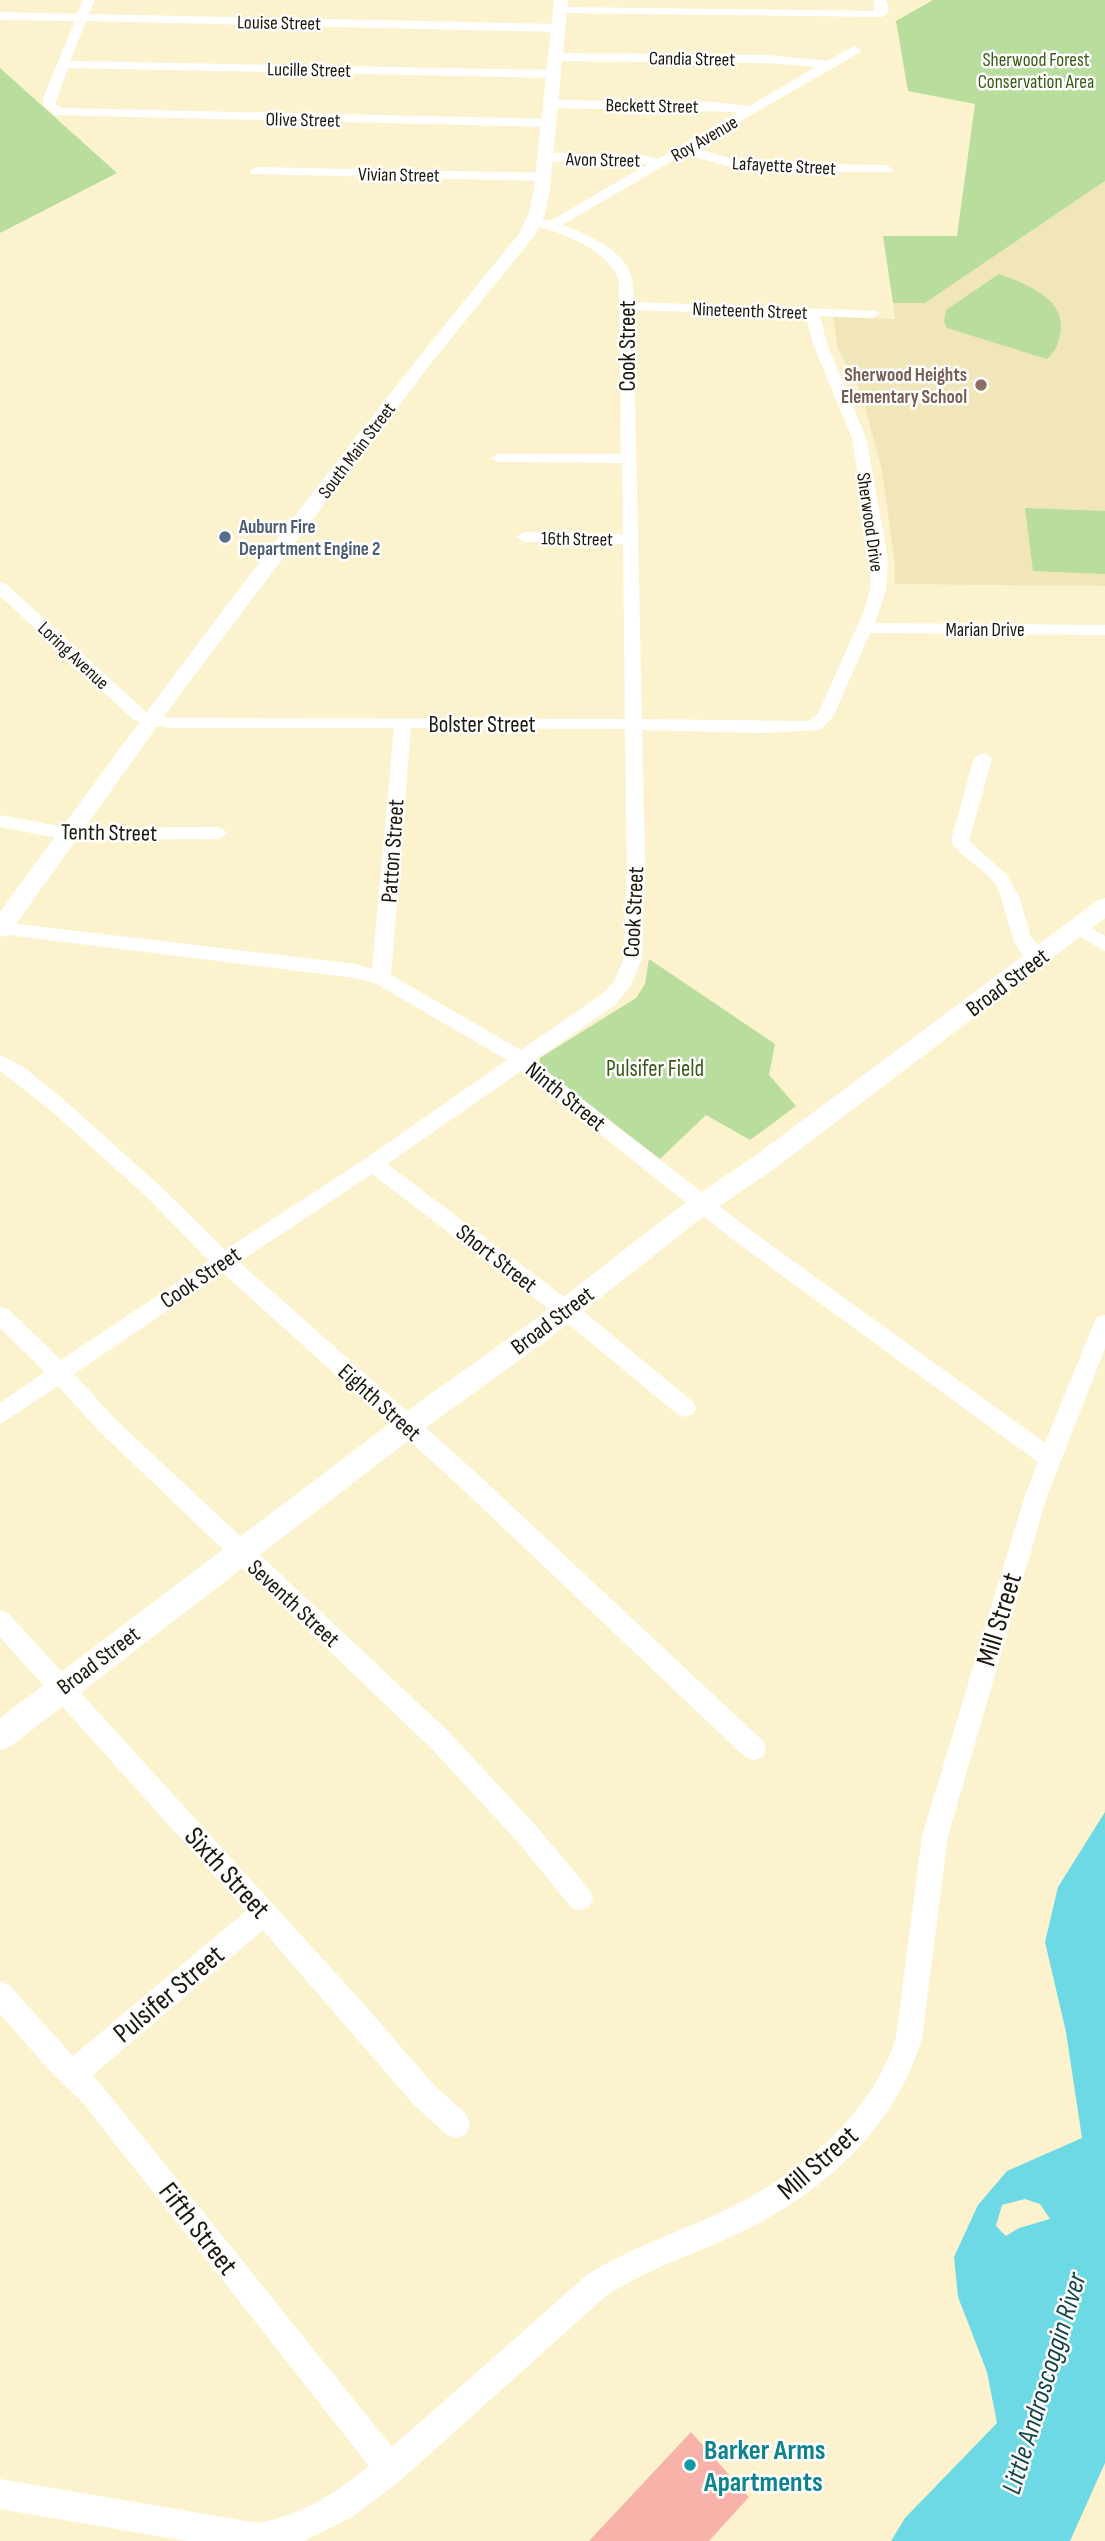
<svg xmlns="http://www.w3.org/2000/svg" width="1105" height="2541" viewBox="0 0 1105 2541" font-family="'Sofia Sans Condensed',sans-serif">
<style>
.built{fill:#f1e6ba}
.green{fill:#b8dd9d}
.water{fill:#6cd9e5;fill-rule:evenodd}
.building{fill:#f7b3aa}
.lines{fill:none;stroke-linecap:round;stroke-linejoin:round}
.minor{fill:#fff;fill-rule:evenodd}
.tertiary{fill:#fff;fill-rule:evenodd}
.education-dot{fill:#8d6e63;stroke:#fff;stroke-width:2.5}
.service-dot{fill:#5c6f8a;stroke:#fff;stroke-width:2.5}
.culture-dot{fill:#0f9aa8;stroke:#fff;stroke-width:2.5}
.labels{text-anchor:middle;stroke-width:5;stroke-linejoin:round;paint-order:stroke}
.far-street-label{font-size:19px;fill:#1c180b;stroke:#fff}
.far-park-label{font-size:19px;fill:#375a14;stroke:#fff}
.far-education-label{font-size:19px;font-weight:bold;fill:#785e54;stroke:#fff;text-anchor:end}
.far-service-label{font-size:19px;font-weight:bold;fill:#4e5e75;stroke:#fff;text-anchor:start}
.street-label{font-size:23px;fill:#1c180b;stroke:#fff}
.park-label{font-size:23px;fill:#375a14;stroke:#fff}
.near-street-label{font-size:28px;fill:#1c180b;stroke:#fff}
.near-water-label{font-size:28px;font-style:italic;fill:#15474c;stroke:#fff}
.near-culture-label{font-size:28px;font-weight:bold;fill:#0d838f;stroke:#fff;text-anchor:start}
</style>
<rect width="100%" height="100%" fill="#fcf3ce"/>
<!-- built -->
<polygon class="built" points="1105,181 1105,586 895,584 895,564 882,471 865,406 854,378 838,349 833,317 895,319 893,303 925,303"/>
<!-- green -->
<g class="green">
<polygon points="933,0 1105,0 1105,181 925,303 893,303 883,236 957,236 975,104 908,91 896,21"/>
<polygon points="0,68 117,173 0,233"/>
<path d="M999,274C1026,284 1068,299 1060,335C1058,345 1055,352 1047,359L947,328L944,321L946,310Z"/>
<polygon points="1025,508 1105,511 1105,574 1033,571"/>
<polygon points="649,959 775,1044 769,1075 796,1106 750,1140 706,1115 660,1159 540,1068 540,1058 636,998 645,984"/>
</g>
<!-- water -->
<path class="water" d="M1105,1812V2463L1070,2541H891L905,2518L997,2423L987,2372L958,2297L954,2257L978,2205L1007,2171L1082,2138L1066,2032L1045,1942L1058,1887ZM1025,2199L1040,2204L1050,2219L1019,2228L1006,2236L996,2226L1002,2205Z"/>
<!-- building -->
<polygon class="building" points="691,2432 749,2497 709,2541 589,2541"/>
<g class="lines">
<!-- minor -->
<g class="minor">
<polygon points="83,0 95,0 89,14 558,24 564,28 558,32 86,21 70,61 554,70 560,74 554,78 68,68 55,104 62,108 549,119 555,123 549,127 55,115 43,105 44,96 75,21 0,20 0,12 77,14"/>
<polygon points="874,0 886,0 889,11 882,17 560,13 554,10 560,7 875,11"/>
<path d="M855,46L861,50L859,53L694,148L746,163L886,165L892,169L891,172L745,171L684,154L562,225C587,234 625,250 632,279C634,286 633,295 633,302L877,311L879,314L872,318L820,316L827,344L866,438L888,559L886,590L875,623L1105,625V635L870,633L833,717L820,730L761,733L642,730L645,868L642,958L631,985L615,1005L534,1061L746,1227L1045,1443L1094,1323L1097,1317L1105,1315V1348L1046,1499L948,1836L922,2038C894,2132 819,2196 733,2236C691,2255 646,2270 607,2295L401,2480L352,2517L304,2541H187L0,2509V2479L258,2523C302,2515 335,2494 369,2466L83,2103L51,2072L0,2014V1981L9,1985L73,2056L246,1911L0,1637V1610L8,1613L361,2001L434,2085L466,2114L470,2124L466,2134L456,2138L446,2134L414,2105L263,1930L93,2075L392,2447L587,2275C626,2250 671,2235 713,2216C790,2181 869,2122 896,2038L922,1836L1024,1499L1038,1462L732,1239L521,1071L387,1164L588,1315L693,1402L696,1408L693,1414L685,1417L677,1414L572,1327L372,1174L239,1262L473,1470L763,1741L766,1749L763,1757L754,1760L745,1757L457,1484L223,1273L74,1374L114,1418L450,1733L535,1825L589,1889L593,1898L589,1907L580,1910L571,1907L517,1841L432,1749L98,1430L58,1386L0,1424V1403L45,1372L0,1328V1307L8,1309L61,1360L209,1261L147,1197L49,1109L0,1071V1055L22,1066L63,1099L161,1187L225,1250L365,1159L507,1060L375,983L355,978L0,934L1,922L355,964L372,969L394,728H169L134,720L0,596V582L6,584L146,712L169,718L625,719L623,544L524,542L516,537L524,532L623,534L622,463L498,462L491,458L498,454H621L619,280C608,254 579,240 553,231C545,228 534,226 527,221L534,217L550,221L648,164L545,161L539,157L545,153L642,155L658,159L738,112L551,108L545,104L551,100L714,102L749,106L816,67L768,63L556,61L550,57L556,53L768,55L827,61ZM633,310L806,316L813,344L852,438L872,559L870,590L864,611L818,714L809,721L642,719ZM411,728L625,729L627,868L624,958L614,982L601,995L521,1050L391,975Z"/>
<polygon points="256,167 543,173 549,177 543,181 251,174 250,171"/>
<path d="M983,753L992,758L969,841L1007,875L1020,899L1030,935L1048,957L1046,962C1009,972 1008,900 994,882C981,866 962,859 951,841L974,758Z"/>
<polygon points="0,815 68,828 219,827 228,833 219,839 68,840 0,827"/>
<polygon points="1077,921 1105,936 1105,951 1070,931 1068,927 1070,923"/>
</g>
<!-- tertiary -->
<g class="tertiary">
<path d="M554,0H568L550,188L545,213L535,235L432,362L183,690L8,935L0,937V912C168,682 338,453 519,234L529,213L534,188Z"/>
<polygon points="1105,898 1105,918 774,1169 696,1222 551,1337 417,1434 11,1746 0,1750 0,1718 397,1418 533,1321 678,1208 756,1155 1097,901"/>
</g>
</g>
<!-- markers -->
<circle class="education-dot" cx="981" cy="385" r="7"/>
<circle class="service-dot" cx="225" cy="537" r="7"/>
<circle class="culture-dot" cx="690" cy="2465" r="7"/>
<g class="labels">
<!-- far-street labels -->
<g class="far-street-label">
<text transform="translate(279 22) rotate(1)" y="7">Louise Street</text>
<text transform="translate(692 58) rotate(1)" y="7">Candia Street</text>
<text transform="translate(309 69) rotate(1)" y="7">Lucille Street</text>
<text transform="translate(652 105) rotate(1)" y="7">Beckett Street</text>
<text transform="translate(303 119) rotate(1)" y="7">Olive Street</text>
<text transform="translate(704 138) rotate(-30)" y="7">Roy Avenue</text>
<text transform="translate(603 159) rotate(1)" y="7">Avon Street</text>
<text transform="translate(784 165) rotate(3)" y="7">Lafayette Street</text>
<text transform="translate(399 174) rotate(1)" y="7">Vivian Street</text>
<text transform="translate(750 310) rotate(2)" y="7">Nineteenth Street</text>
<text transform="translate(356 450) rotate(-53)" y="7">South Main Street</text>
<text transform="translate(871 522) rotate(82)" y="7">Sherwood Drive</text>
<text transform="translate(577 538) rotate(1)" y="7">16th Street</text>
<text x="985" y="636">Marian Drive</text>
<text transform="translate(74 655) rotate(43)" y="7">Loring Avenue</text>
</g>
<!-- far-park labels -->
<g class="far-park-label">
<text x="1036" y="66">Sherwood Forest<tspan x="1036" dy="22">Conservation Area</tspan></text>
</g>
<!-- far-education labels -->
<g class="far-education-label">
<text x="967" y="381">Sherwood Heights<tspan x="967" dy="22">Elementary School</tspan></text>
</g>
<!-- far-service labels -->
<g class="far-service-label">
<text x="239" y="533">Auburn Fire<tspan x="239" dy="22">Department Engine 2</tspan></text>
</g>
<!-- street labels -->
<g class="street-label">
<text transform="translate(627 346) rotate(-90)" y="8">Cook Street</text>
<text x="482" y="732">Bolster Street</text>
<text transform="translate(109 832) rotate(1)" y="8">Tenth Street</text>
<text transform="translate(392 851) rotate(-86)" y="8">Patton Street</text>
<text transform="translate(633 912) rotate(-87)" y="8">Cook Street</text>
<text transform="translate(1007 982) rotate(-37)" y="8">Broad Street</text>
<text transform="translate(566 1096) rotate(39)" y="8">Ninth Street</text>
<text transform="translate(497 1258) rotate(38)" y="8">Short Street</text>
<text transform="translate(200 1277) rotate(-34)" y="8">Cook Street</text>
<text transform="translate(552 1320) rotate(-37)" y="8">Broad Street</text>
<text transform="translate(380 1402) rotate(42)" y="8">Eighth Street</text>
<text transform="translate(294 1603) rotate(43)" y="8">Seventh Street</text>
<text transform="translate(98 1660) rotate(-37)" y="8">Broad Street</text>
</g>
<!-- park labels -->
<g class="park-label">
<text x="655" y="1076">Pulsifer Field</text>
</g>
<!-- near-street labels -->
<g class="near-street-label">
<text transform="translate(998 1619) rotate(-73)" y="10">Mill Street</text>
<text transform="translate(228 1872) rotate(48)" y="10">Sixth Street</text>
<text transform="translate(168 1993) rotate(-40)" y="10">Pulsifer Street</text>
<text transform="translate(817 2162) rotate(-41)" y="10">Mill Street</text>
<text transform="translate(199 2228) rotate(52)" y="10">Fifth Street</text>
</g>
<!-- near-water labels -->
<g class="near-water-label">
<text transform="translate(1043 2383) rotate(-73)" y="10">Little Androscoggin River</text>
</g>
<!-- near-culture labels -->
<g class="near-culture-label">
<text x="704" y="2459">Barker Arms<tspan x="704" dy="32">Apartments</tspan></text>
</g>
</g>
</svg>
